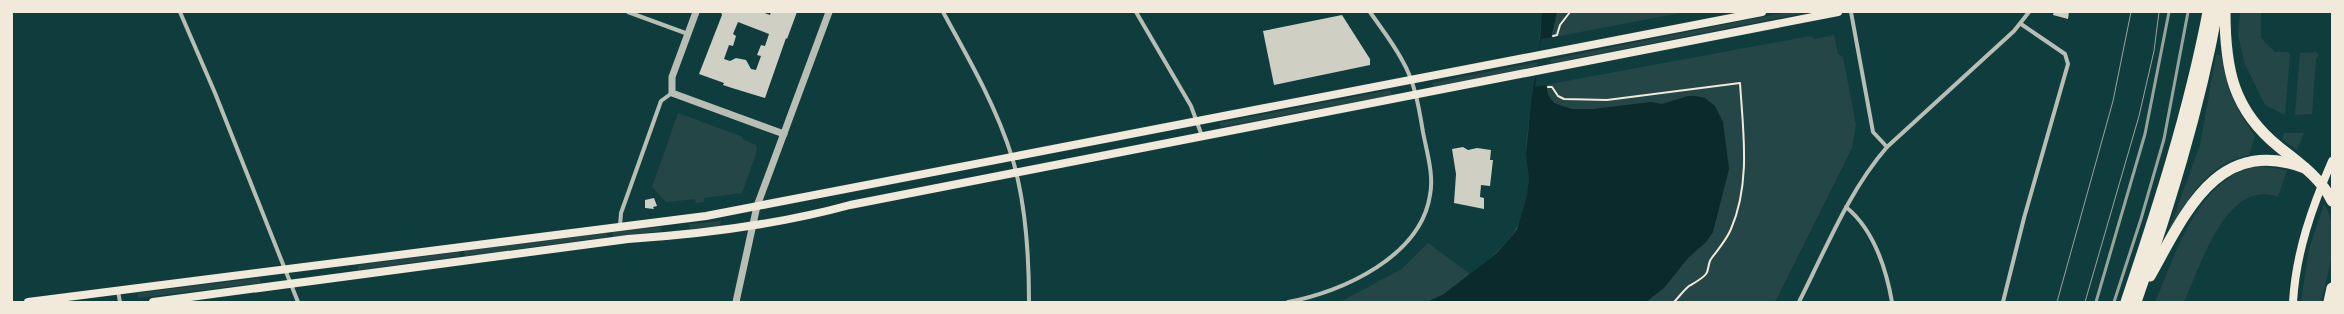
<svg xmlns="http://www.w3.org/2000/svg" width="2344" height="314" viewBox="0 0 2344 314" font-family="Bitter,serif">
<style>
.green{fill:#244646}
.water{fill:#0a2a2b}
.pier{fill:#0f3d3e}
.building{fill:#cfcfc3;fill-rule:evenodd}
.lines{fill:none;stroke-linecap:round;stroke-linejoin:round}
.path{stroke:#f1e9da;stroke-width:2}
.minor{stroke:#b8beb3;stroke-width:4}
.tertiary{stroke:#b8beb3;stroke-width:7}
.secondary{stroke:#f1e9da;stroke-width:8}
.motorway{stroke:#f1e9da;stroke-width:11}
.tram{stroke:#97a49c;stroke-width:1}
.rail{stroke:#97a49c;stroke-width:3}
</style>
<rect width="100%" height="100%" fill="#0f3d3e"/>
<!-- green -->
<g class="green">
<polygon points="1542,12 1685,12 1539,40"/>
<polygon points="1788,12 1809,12 1433,87 1432,83"/>
<polygon points="2240,12 2261,12 2261,38 2275,52 2288,52 2290,55 2285,115 2265,105 2244,62 2238,35"/>
<path d="M1834,35L1838,54L1843,57L1856,125L1852,148L1775,302H1340L1402,269L1428,243L1470,274C1506,246 1527,227 1529,179C1529,171 1527,163 1526,154C1525,132 1533,109 1534,87L1810,36L1815,39Z"/>
<polygon points="2316,52 2319,55 2316,59 2312,114 2295,115 2300,53"/>
<path d="M2216,55H2221C2228,91 2234,106 2255,136L2249,155C2207,164 2189,197 2168,232L2200,145Z"/>
<polygon points="1390,90 1392,95 1222,127 1219,123"/>
<polygon points="678,113 743,137 742,139 756,145 757,151 742,193 704,198 704,202 696,203 695,199 666,202 652,187"/>
<polygon points="2284,133 2304,133 2297,150 2282,139"/>
<path d="M2258,166L2287,170L2278,197C2226,178 2200,267 2184,302H2155C2174,259 2190,202 2232,176C2239,171 2249,169 2258,166Z"/>
<path d="M2324,204C2342,233 2328,272 2321,302H2301L2309,249Z"/>
<polygon points="721,221 720,226 690,229 689,224"/>
<polygon points="661,227 662,231 613,237 612,232"/>
<polygon points="607,233 607,237 465,256 464,251"/>
<polygon points="459,252 460,256 358,270 358,265"/>
<polygon points="259,278 261,283 138,298 138,293"/>
</g>
<!-- water -->
<polygon class="water" points="1542,12 1557,12 1551,38 1546,85 1548,95 1554,103 1572,109 1593,109 1651,102 1662,104 1688,96 1696,96 1705,98 1715,106 1723,122 1729,169 1713,232 1706,242 1688,258 1664,288 1646,302 1427,302 1444,294 1497,253 1517,230 1527,196 1529,179 1526,154 1532,95 1539,56"/>
<!-- pier -->
<polygon class="pier" points="1553,37 1548,85 1535,87 1541,39"/>
<!-- building -->
<g class="building">
<path d="M721,12H762L770,15L771,12H797L787,39L786,38L765,98L732,88L723,85L724,83L699,74L722,15ZM738,22L769,34L765,46L761,45L757,55L761,56L756,70L751,69L746,60L736,58L730,61L724,59L729,45L733,46L736,36L733,34Z"/>
<polygon points="2054,12 2069,12 2068,19 2053,15"/>
<polygon points="1342,15 1370,59 1370,65 1274,85 1263,31"/>
<polygon points="1463,147 1468,150 1477,148 1491,150 1490,160 1493,160 1490,186 1481,185 1480,197 1484,198 1484,209 1454,203 1456,174 1452,149"/>
<polygon points="654,198 657,206 653,207 654,209 645,208 645,200"/>
</g>
<g class="lines">
<!-- path -->
<g class="path">
<polyline points="1553,36 1557,35 1560,25 1570,12"/>
<path d="M1548,87H1552L1558,96L1564,99L1607,100L1740,83C1743,131 1751,183 1731,229C1726,241 1718,249 1711,259C1708,263 1709,270 1706,274C1702,279 1694,283 1689,286C1683,291 1679,297 1674,302"/>
</g>
<!-- minor -->
<g class="minor">
<polyline points="180,12 215,93 298,302"/>
<polyline points="628,12 688,34"/>
<path d="M943,12C969,59 996,106 1012,157C1026,203 1029,254 1029,302"/>
<polyline points="1136,12 1191,106 1202,136"/>
<polyline points="1851,12 1873,132 1887,147"/>
<path d="M1846,207C1873,229 1886,268 1892,302"/>
<polyline points="620,226 621,213 661,101 672,93"/>
<polyline points="118,291 120,302"/>
<path d="M1288,302C1343,292 1421,256 1430,195C1434,175 1427,153 1423,132C1419,108 1415,82 1402,60C1393,43 1381,28 1370,12"/>
<path d="M1799,302C1826,249 1848,192 1887,147L2014,31L2029,12"/>
<polyline points="2003,302 2024,218 2068,64 2065,54 2021,24"/>
</g>
<!-- tertiary -->
<g class="tertiary">
<polyline points="696,12 672,77 672,93 784,134"/>
<polyline points="736,302 757,206 829,12"/>
</g>
<!-- secondary -->
<g class="secondary">
<polyline points="28,302 706,216 1762,12"/>
<path d="M153,302L628,239C704,234 777,225 850,205L1838,12"/>
<path d="M2293,302C2296,252 2312,207 2332,161"/>
</g>
<!-- motorway -->
<g class="motorway">
<path d="M2225,12C2225,69 2233,110 2279,147C2299,163 2321,178 2332,201"/>
<path d="M2150,276C2185,214 2217,135 2305,168"/>
<path d="M2126,302C2158,207 2189,111 2208,12"/>
<path d="M2136,302C2169,207 2199,111 2217,12"/>
<polyline points="2329,302 2332,288"/>
</g>
<!-- tram -->
<g class="tram">
<polyline points="2057,302 2113,101 2131,12"/>
<polyline points="2085,302 2139,116 2154,51 2159,12"/>
</g>
<!-- rail -->
<g class="rail">
<polyline points="2096,302 2145,134 2169,12"/>
<polyline points="2114,302 2141,219 2164,139 2188,12"/>
</g>
</g>
<!-- border -->
<rect width="2344" height="314" fill="none" stroke="#f1e9da" stroke-width="26"/>
</svg>
